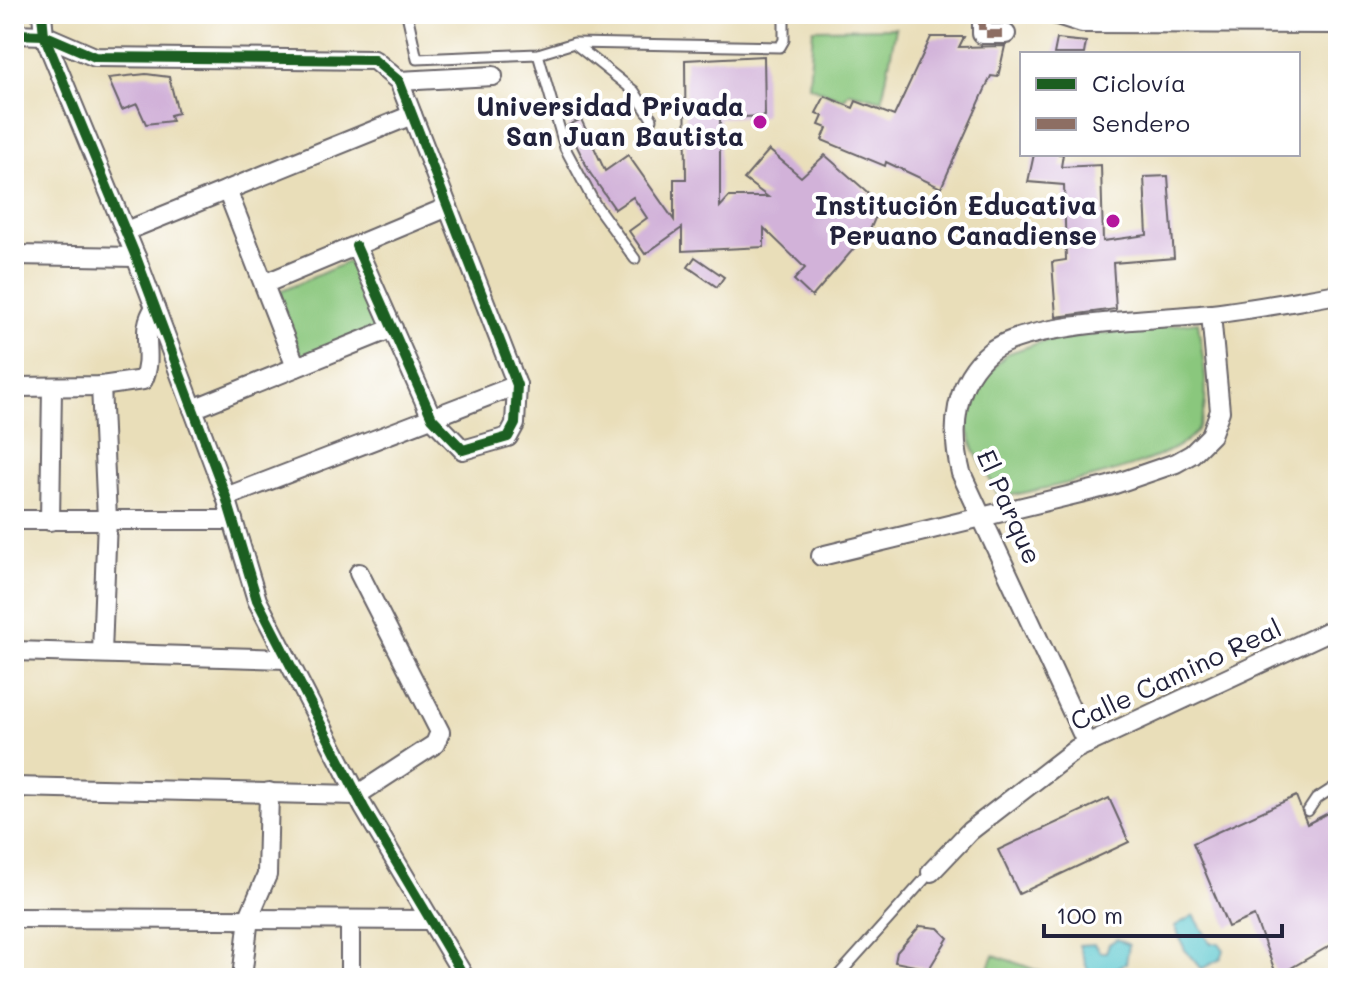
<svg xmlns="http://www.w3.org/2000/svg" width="1352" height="992" viewBox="0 0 1352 992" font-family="Mali,sans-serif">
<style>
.green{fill:#8ac77d;stroke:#56745c;stroke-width:2}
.water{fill:#5bc8cf;stroke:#3e7585;stroke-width:2}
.building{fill:#d2b2d9}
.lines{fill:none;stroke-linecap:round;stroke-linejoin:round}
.lane-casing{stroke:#686467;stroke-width:13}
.street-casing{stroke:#686467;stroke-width:22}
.lane{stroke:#fff;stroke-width:9}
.street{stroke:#fff;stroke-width:18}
.quiet{stroke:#8d6e63;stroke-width:8;stroke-dasharray:16 8;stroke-linecap:butt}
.cycleway-casing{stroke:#fff;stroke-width:15}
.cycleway{stroke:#1b5e20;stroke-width:10}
.poi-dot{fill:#b5179e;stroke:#fff;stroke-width:3}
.labels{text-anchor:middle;stroke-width:8;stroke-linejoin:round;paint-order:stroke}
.poi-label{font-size:26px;font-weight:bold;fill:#22223b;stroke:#fff;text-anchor:end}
.street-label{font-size:26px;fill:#22223b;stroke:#fff}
</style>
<rect width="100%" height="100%" fill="#fff"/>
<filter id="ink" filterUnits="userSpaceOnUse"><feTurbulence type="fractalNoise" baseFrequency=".0125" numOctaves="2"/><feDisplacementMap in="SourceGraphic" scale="16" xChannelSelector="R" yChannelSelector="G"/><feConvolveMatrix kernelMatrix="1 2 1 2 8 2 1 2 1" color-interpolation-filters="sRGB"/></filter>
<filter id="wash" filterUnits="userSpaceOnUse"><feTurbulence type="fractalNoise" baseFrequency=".006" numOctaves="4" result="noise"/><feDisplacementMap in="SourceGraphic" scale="32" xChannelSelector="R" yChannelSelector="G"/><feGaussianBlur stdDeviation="1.8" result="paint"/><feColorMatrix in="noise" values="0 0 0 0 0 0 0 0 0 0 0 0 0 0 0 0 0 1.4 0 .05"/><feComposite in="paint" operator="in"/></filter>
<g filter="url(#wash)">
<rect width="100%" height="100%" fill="#e9deb9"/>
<!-- green -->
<g class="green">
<polygon points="896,28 882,100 849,92 844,99 809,86 813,29"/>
<polygon points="352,260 380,331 303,359 275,294"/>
<path d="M1198,322C1201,353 1213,396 1199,426C1182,465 1042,488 1000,498L974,450L968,429L969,409L976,388L1006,354L1047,340Z"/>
<polygon points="994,955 1058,978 985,978"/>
</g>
<!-- water -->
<g class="water">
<polygon points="1194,915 1210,943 1219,943 1224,950 1221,959 1201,969 1185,950 1175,926"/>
<polygon points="1117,939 1129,945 1126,963 1100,977 1088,971 1079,945 1094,944 1100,952 1106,952 1109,944"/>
</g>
<g id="blocks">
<!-- building -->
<g class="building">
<polygon points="931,37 964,37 959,47 1005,46 998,77 991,76 941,188 886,162 885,166 822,140 827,128 819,125 823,116 816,113 825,96 853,108 856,101 894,116"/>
<polygon points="1057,39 1086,42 1084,54 1054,54"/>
<polygon points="764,56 765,116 720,118 720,207 729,197 768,197 744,179 769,150 801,177 825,155 881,204 870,230 812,297 794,280 805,268 764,228 764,247 682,251 682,228 645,254 629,231 647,218 633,197 615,209 590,173 567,126 581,119 605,171 628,155 674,220 674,179 686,179 685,60"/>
<polygon points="146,74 169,77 178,113 170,115 172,121 146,124 137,104 122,110 108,78"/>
<polygon points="1034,154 1063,154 1061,167 1101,165 1103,241 1147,235 1144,177 1168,176 1174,258 1113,263 1116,309 1056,317 1052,262 1066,260 1064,185 1028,182"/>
<polygon points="695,257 724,277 717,287 688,267"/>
<polygon points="1296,796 1307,824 1338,808 1338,941 1277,976 1254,916 1228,927 1193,843"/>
<polygon points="1109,798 1129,842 1019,894 998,850"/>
<polygon points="920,926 938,928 948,938 929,969 895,962 897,952"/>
</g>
</g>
</g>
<g filter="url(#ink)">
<use href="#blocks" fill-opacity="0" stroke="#686467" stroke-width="2"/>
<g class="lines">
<defs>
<g id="lane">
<polyline points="407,14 417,59 538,54 574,43 780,47 784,40 784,14"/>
<polyline points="575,44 634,91 652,119"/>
<polyline points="538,54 565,148 595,204 635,259"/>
<polyline points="1308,811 1316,799 1338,785"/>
<polyline points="836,978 931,872"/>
</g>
<g id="street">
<polyline points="42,14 44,35 136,257 226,497 257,600 364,808 465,978"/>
<polyline points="982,14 982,34 1006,34"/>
<polyline points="1054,14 1082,23 1338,24"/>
<polyline points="14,34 44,35 95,57 374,60 399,81 517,385 515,424 508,437 463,450 432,418 356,246"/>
<polyline points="399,81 493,76"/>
<polyline points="227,190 296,367"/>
<polyline points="126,231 412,115"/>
<polyline points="14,255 136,257"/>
<polyline points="264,284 448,207"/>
<polyline points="101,386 107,519 102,653"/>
<path d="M14,387L101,386L143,380C155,356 138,330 155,308"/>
<polyline points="193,409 393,328"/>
<polyline points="226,497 517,385"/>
<polyline points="14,520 233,520"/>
<polyline points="50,521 52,387"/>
<polyline points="821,556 1109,486 1176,463 1192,454 1211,435 1220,411 1211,314"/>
<polyline points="14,651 287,659"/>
<path d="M1087,744L961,473C950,429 954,381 991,351C1027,322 1162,319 1212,314C1254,309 1296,301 1338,294"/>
<polyline points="14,787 357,795 435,744 440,732 359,573"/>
<polyline points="931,872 970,831 1076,749 1338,627"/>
<polyline points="14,918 431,920"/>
<polyline points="242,978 249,917 267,875 269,792"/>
<polyline points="350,978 350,920"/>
</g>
</defs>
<!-- lane casing -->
<use href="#lane" class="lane-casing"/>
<!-- street casing -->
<use href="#street" class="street-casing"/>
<!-- lane -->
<use href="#lane" class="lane"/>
<!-- street -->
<use href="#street" class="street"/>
<!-- quiet -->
<polyline class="quiet" points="982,14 982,34 1006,34"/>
<defs>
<g id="cycleway">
<polyline points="42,14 44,35 136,257 226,497 257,600 364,808 465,978"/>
<polyline points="14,34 44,35 95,57 374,60 399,81 517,385 515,424 508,437 463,450 432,418 356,246"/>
</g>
</defs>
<!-- cycleway casing -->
<use href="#cycleway" class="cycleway-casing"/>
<!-- cycleway -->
<use href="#cycleway" class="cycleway"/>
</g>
</g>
<!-- markers -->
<g class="poi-dot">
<circle cx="760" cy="122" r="8"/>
<circle cx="1113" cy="221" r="8"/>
</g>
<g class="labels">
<!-- poi labels -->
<g class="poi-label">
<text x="744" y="116">Universidad Privada<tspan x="744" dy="30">San Juan Bautista</tspan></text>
<text x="1097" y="215">Institución Educativa<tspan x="1097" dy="30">Peruano Canadiense</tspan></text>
</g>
<!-- street labels -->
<g class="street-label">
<text transform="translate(1009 507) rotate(66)" y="9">El Parque</text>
<text transform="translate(1176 675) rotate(-25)" y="9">Calle Camino Real</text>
</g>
</g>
<!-- margin -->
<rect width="1352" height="992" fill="none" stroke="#fff" stroke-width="48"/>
<!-- legend -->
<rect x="1020" y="52" width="280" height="104" fill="#ffffff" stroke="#a7a7b1" stroke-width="2"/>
<rect x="1036" y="78" width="40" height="12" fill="#1b5e20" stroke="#a7a7b1" stroke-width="2"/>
<text x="1092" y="92" font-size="24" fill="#22223b">Ciclovía</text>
<rect x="1036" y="118" width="40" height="12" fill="#8d6e63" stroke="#a7a7b1" stroke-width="2"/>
<text x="1092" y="132" font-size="24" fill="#22223b">Sendero</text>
<!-- scale -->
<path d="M1044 924v12h238v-12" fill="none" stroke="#22223b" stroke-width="4"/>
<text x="1056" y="924" font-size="24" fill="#22223b" stroke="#ffffff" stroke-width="6" paint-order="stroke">100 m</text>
</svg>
